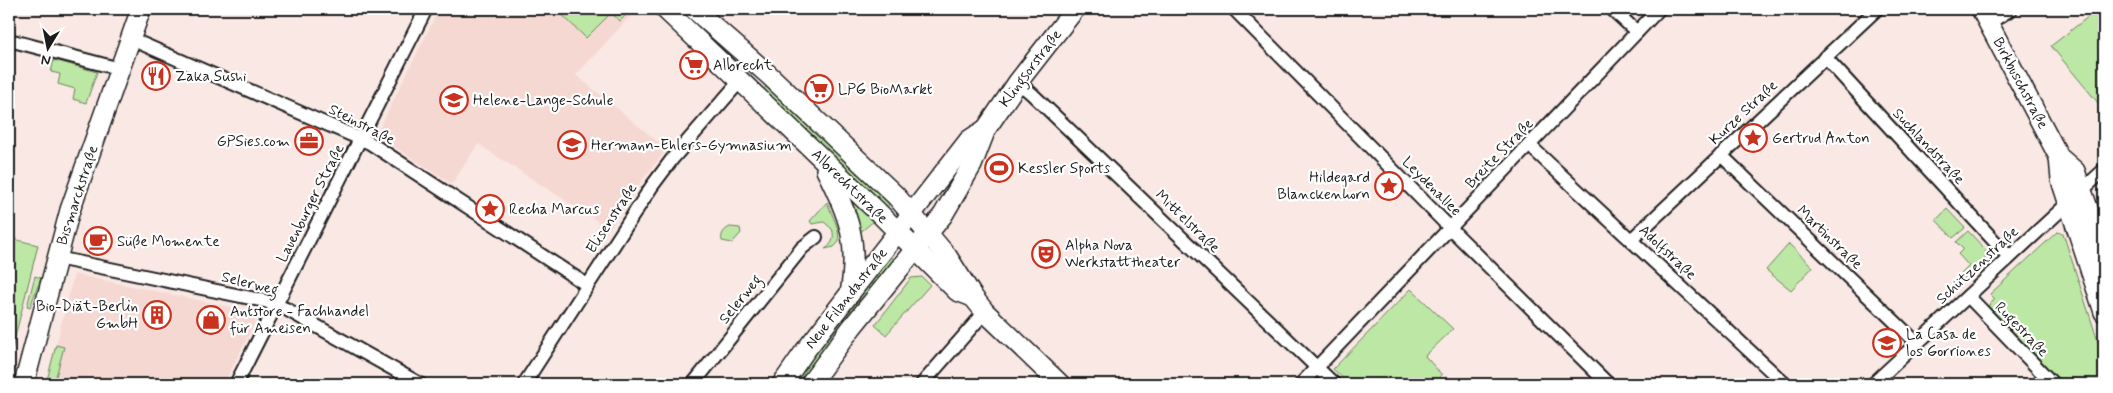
<svg xmlns="http://www.w3.org/2000/svg" width="2113" height="393" viewBox="0 0 2113 393" font-family="Mynerve,sans-serif">
<style>
.built{fill:#f6d8d3}
.green{fill:#bce7a4;stroke:#6c8260}
.lines{fill:none;stroke-linecap:round;stroke-linejoin:round}
.street-casing{stroke:#1c1c1c;stroke-width:16}
.secondary-casing{stroke:#1c1c1c;stroke-width:22}
.street{stroke:#fff;stroke-width:12}
.secondary{stroke:#fff;stroke-width:19}
.labels{text-anchor:middle;stroke-width:4.5;stroke-linejoin:round;paint-order:stroke}
.poi-label{font-size:15px;fill:#1c1c1c;stroke:#fff;text-anchor:start}
.street-label{font-size:15px;fill:#1c1c1c;stroke:#fff}
</style>
<rect width="100%" height="100%" fill="#fae8e5"/>
<filter id="ink" filterUnits="userSpaceOnUse"><feTurbulence type="fractalNoise" baseFrequency=".02" numOctaves="2"/><feDisplacementMap in="SourceGraphic" scale="10" xChannelSelector="R" yChannelSelector="G"/><feConvolveMatrix kernelMatrix="1 2 1 2 8 2 1 2 1" color-interpolation-filters="sRGB"/></filter>
<g filter="url(#ink)">
<!-- built -->
<g class="built">
<polygon points="439,9 637,9 576,75 667,149 644,178 609,229 478,144 452,184 379,137 378,131"/>
<polygon points="74,274 260,313 224,384 46,384"/>
</g>
<!-- green -->
<g class="green">
<polygon points="556,9 622,9 627,14 620,21 611,13 586,38"/>
<polygon points="676,9 682,9 740,60 735,64"/>
<polygon points="2098,9 2104,9 2104,110 2051,46"/>
<polygon points="54,60 97,72 86,103 73,99 75,89 58,84 60,74 51,72"/>
<polygon points="768,85 891,202 886,208 762,91"/>
<polygon points="847,195 875,220 858,234"/>
<path d="M827,202L838,229L839,242L834,247L825,249C833,244 835,237 832,229L824,222L812,224L810,221Z"/>
<polygon points="1947,209 1965,228 1953,238 1936,220"/>
<path d="M730,227L740,228L741,233L732,243L722,241C720,234 725,229 730,227Z"/>
<polygon points="1968,231 1986,250 1985,259 1962,280 1959,276 1969,266 1958,254 1963,249 1956,242"/>
<polygon points="2057,232 2063,233 2104,360 2104,384 2063,384 1988,306 1995,299 1990,294"/>
<polygon points="9,238 38,245 9,361"/>
<polygon points="1789,244 1813,267 1791,290 1766,270"/>
<polygon points="889,255 894,259 803,384 791,384"/>
<polygon points="35,276 41,278 30,307 27,306"/>
<polygon points="922,277 930,285 886,335 875,325 911,278"/>
<polygon points="1411,289 1453,329 1425,356 1442,375 1432,384 1349,384 1333,369"/>
<polygon points="56,345 64,347 54,384 46,384"/>
</g>
<g class="lines">
<defs>
<g id="street">
<polyline points="1234,9 1459,237 1608,384"/>
<polyline points="1612,9 1637,32"/>
<polyline points="1989,23 2011,9"/>
<polyline points="131,39 370,143 587,285"/>
<polyline points="9,40 120,69"/>
<polyline points="1825,57 2009,257"/>
<polyline points="1018,82 1032,94 1334,384"/>
<polyline points="1529,145 1785,384"/>
<polyline points="1721,155 1917,343"/>
<polyline points="1631,240 1877,9"/>
<polyline points="57,258 265,301 286,309 420,384"/>
<polyline points="1968,296 2053,384"/>
<polyline points="236,384 426,9"/>
<polyline points="524,384 652,186 673,158 740,81"/>
<polyline points="693,384 802,248 816,237"/>
<polyline points="922,384 985,312"/>
<polyline points="1301,384 1659,9"/>
<polyline points="1873,384 2104,170"/>
</g>
<g id="secondary">
<polyline points="665,9 878,212 957,291 973,297"/>
<polyline points="694,9 770,76 896,196 947,256 973,297 985,312 1060,384"/>
<polyline points="1981,9 2059,157 2075,171 2104,254"/>
<polyline points="2059,157 2061,180 2104,312"/>
<path d="M826,170C849,216 859,241 850,294"/>
<polyline points="24,384 70,210 141,9"/>
<polyline points="782,384 805,351 969,140 986,129"/>
<polyline points="810,384 852,327 943,215 972,165 986,129 1018,82 1075,9"/>
</g>
</defs>
<!-- street casing -->
<use href="#street" class="street-casing"/>
<!-- secondary casing -->
<use href="#secondary" class="secondary-casing"/>
<!-- street -->
<use href="#street" class="street"/>
<!-- secondary -->
<use href="#secondary" class="secondary"/>
</g>
</g>
<!-- icons -->
<defs>
<symbol id="supermarket-ring" viewBox="-11 -11 22 22"><circle r="9.5" fill="#fff" stroke="#c8321e" stroke-width="1.5"/><path d="M-6-5.5h2.5l.6 2H6L4.5 2H-2.5L-4.4-4H-6ZM-1.5 3.2a1.3 1.3 0 1 0 .1 0ZM3 3.2a1.3 1.3 0 1 0 .1 0Z" fill="#c8321e"/></symbol>
<symbol id="restaurant-ring" viewBox="-11 -11 22 22"><circle r="9.5" fill="#fff" stroke="#c8321e" stroke-width="1.5"/><path d="M-5-6h1v4h1v-4h1v4h1v-4h1v5L-1.5 .5V6h-2V.5L-5-1ZM5-6V6H3V1.5H1.5Q1.5-4 5-6Z" fill="#c8321e"/></symbol>
<symbol id="school-ring" viewBox="-11 -11 22 22"><circle r="9.5" fill="#fff" stroke="#c8321e" stroke-width="1.5"/><path d="M0-5L7-2L0 1L-7-2ZM-4 1L0 2.5L4 1V4Q0 6-4 4Z" fill="#c8321e"/></symbol>
<symbol id="sight-ring" viewBox="-11 -11 22 22"><circle r="9.5" fill="#fff" stroke="#c8321e" stroke-width="1.5"/><path d="M0-6L1.8-2.2L6-1.7L2.9 1.2L3.7 5.4L0 3.3L-3.7 5.4L-2.9 1.2L-6-1.7L-1.8-2.2Z" fill="#c8321e"/></symbol>
<symbol id="office-ring" viewBox="-11 -11 22 22"><circle r="9.5" fill="#fff" stroke="#c8321e" stroke-width="1.5"/><path d="M-6-3h4V-5.5h4V-3h4V5H-6ZM-1-4.5V-3h2v-1.5ZM-6 0V1H6V0Z" fill="#c8321e"/></symbol>
<symbol id="stadium-ring" viewBox="-11 -11 22 22"><circle r="9.5" fill="#fff" stroke="#c8321e" stroke-width="1.5"/><path d="M0-5a6.5 5 0 1 0 0 10a6.5 5 0 1 0 0-10ZM-3.5-1.8h7v3.6h-7Z" fill="#c8321e"/></symbol>
<symbol id="cafe-ring" viewBox="-11 -11 22 22"><circle r="9.5" fill="#fff" stroke="#c8321e" stroke-width="1.5"/><path d="M-5.5-4.5H6V0H3Q3 3.5 0 3.5H-2.5Q-5.5 3.5-5.5 0ZM3-3.2v2h1.7v-2ZM-6 4.5H4V6H-6Z" fill="#c8321e"/></symbol>
<symbol id="theatre-ring" viewBox="-11 -11 22 22"><circle r="9.5" fill="#fff" stroke="#c8321e" stroke-width="1.5"/><path d="M-5-5.5Q0-4 5-5.5V0Q5 5 0 6Q-5 5-5 0ZM-3.3-2.5H-1v1.5H-3.3ZM1-2.5H3.3v1.5H1ZM-2.8 1Q0 5.5 2.8 1Z" fill="#c8321e"/></symbol>
<symbol id="building-ring" viewBox="-11 -11 22 22"><circle r="9.5" fill="#fff" stroke="#c8321e" stroke-width="1.5"/><path d="M-4-6H4V6H1V3H-1V6H-4ZM-2.5-4.3h1.7v1.8h-1.7ZM.8-4.3h1.7v1.8H.8ZM-2.5-1h1.7V.8h-1.7ZM.8-1h1.7V.8H.8Z" fill="#c8321e"/></symbol>
<symbol id="shop-ring" viewBox="-11 -11 22 22"><circle r="9.5" fill="#fff" stroke="#c8321e" stroke-width="1.5"/><path d="M-5-2.5h2.3a2.7 3.5 0 0 1 5.4 0H5L5.5 6h-11ZM-1.5-2.5h3a1.5 2.3 0 0 0-3 0Z" fill="#c8321e"/></symbol>
</defs>
<g fill-rule="evenodd">
<use href="#supermarket-ring" x="678" y="49" width="32" height="32"/>
<use href="#restaurant-ring" x="140" y="60" width="32" height="32"/>
<use href="#supermarket-ring" x="803" y="73" width="32" height="32"/>
<use href="#school-ring" x="438" y="84" width="32" height="32"/>
<use href="#sight-ring" x="1737" y="122" width="32" height="32"/>
<use href="#office-ring" x="293" y="125" width="32" height="32"/>
<use href="#school-ring" x="556" y="129" width="32" height="32"/>
<use href="#stadium-ring" x="983" y="152" width="32" height="32"/>
<use href="#sight-ring" x="1373" y="170" width="32" height="32"/>
<use href="#sight-ring" x="474" y="193" width="32" height="32"/>
<use href="#cafe-ring" x="82" y="225" width="32" height="32"/>
<use href="#theatre-ring" x="1030" y="238" width="32" height="32"/>
<use href="#building-ring" x="141" y="299" width="32" height="32"/>
<use href="#shop-ring" x="195" y="304" width="32" height="32"/>
<use href="#school-ring" x="1871" y="327" width="32" height="32"/>
</g>
<g class="labels">
<!-- poi labels -->
<g class="poi-label">
<text x="713" y="70">Albrecht</text>
<text x="175" y="81">Zaka Sushi</text>
<text x="838" y="94">LPG BioMarkt</text>
<text x="473" y="105">Helene-Lange-Schule</text>
<text x="1772" y="143">Gertrud Anton</text>
<text x="290" y="146" text-anchor="end">GPSies.com</text>
<text x="591" y="150">Hermann-Ehlers-Gymnasium</text>
<text x="1018" y="173">Kessler Sports</text>
<text x="1370" y="182" text-anchor="end">Hildegard<tspan x="1370" dy="17">Blanckenhorn</tspan></text>
<text x="509" y="214">Recha Marcus</text>
<text x="117" y="246">Süße Momente</text>
<text x="1065" y="250">Alpha Nova<tspan x="1065" dy="17">Werkstatttheater</tspan></text>
<text x="138" y="311" text-anchor="end">Bio-Diät-Berlin<tspan x="138" dy="17">GmbH</tspan></text>
<text x="230" y="316">Antstore - Fachhandel<tspan x="230" dy="17">für Ameisen</tspan></text>
<text x="1906" y="339">La Casa de<tspan x="1906" dy="17">los Gorriones</tspan></text>
</g>
<!-- street labels -->
<g class="street-label">
<text transform="translate(1030 68) rotate(-53)" y="5">Klingsorstraße</text>
<text transform="translate(2021 83) rotate(62)" y="5">Birkbuschstraße</text>
<text transform="translate(1743 112) rotate(-43)" y="5">Kurze Straße</text>
<text transform="translate(362 124) rotate(27)" y="5">Steinstraße</text>
<text transform="translate(1929 146) rotate(47)" y="5">Suchlandstraße</text>
<text transform="translate(1499 153) rotate(-46)" y="5">Breite Straße</text>
<text transform="translate(850 186) rotate(44)" y="5">Albrechtstraße</text>
<text transform="translate(1432 186) rotate(45)" y="5">Leydenallee</text>
<text transform="translate(77 195) rotate(-72)" y="5">Bismarckstraße</text>
<text transform="translate(310 203) rotate(-63)" y="5">Lauenburger Straße</text>
<text transform="translate(611 218) rotate(-57)" y="5">Elisenstraße</text>
<text transform="translate(1188 221) rotate(44)" y="5">Mittelstraße</text>
<text transform="translate(1830 237) rotate(44)" y="5">Martinstraße</text>
<text transform="translate(1668 252) rotate(43)" y="5">Adolfstraße</text>
<text transform="translate(1977 265) rotate(-43)" y="5">Schützenstraße</text>
<text transform="translate(250 283) rotate(14)" y="5">Selerweg</text>
<text transform="translate(846 298) rotate(-52)" y="5">Neue Filandastraße</text>
<text transform="translate(740 299) rotate(-51)" y="5">Selerweg</text>
<text transform="translate(2022 329) rotate(46)" y="5">Rugestraße</text>
</g>
</g>
<!-- margin -->
<rect width="2113" height="393" fill="none" stroke="#fff" stroke-width="30"/>
<rect x="15" y="15" width="2083" height="363" fill="none" stroke="#1c1c1c" stroke-width="2" filter="url(#ink)"/>
<!-- north arrow -->
<g transform="translate(48 48) rotate(190)" stroke="#ffffff" stroke-width="4" paint-order="stroke">
<path d="M0-4L9 19L0 12L-9 19Z" fill="#1c1c1c"/>
<text y="-8" font-size="14" font-weight="bold" text-anchor="middle" fill="#1c1c1c">N</text>
</g>
</svg>
